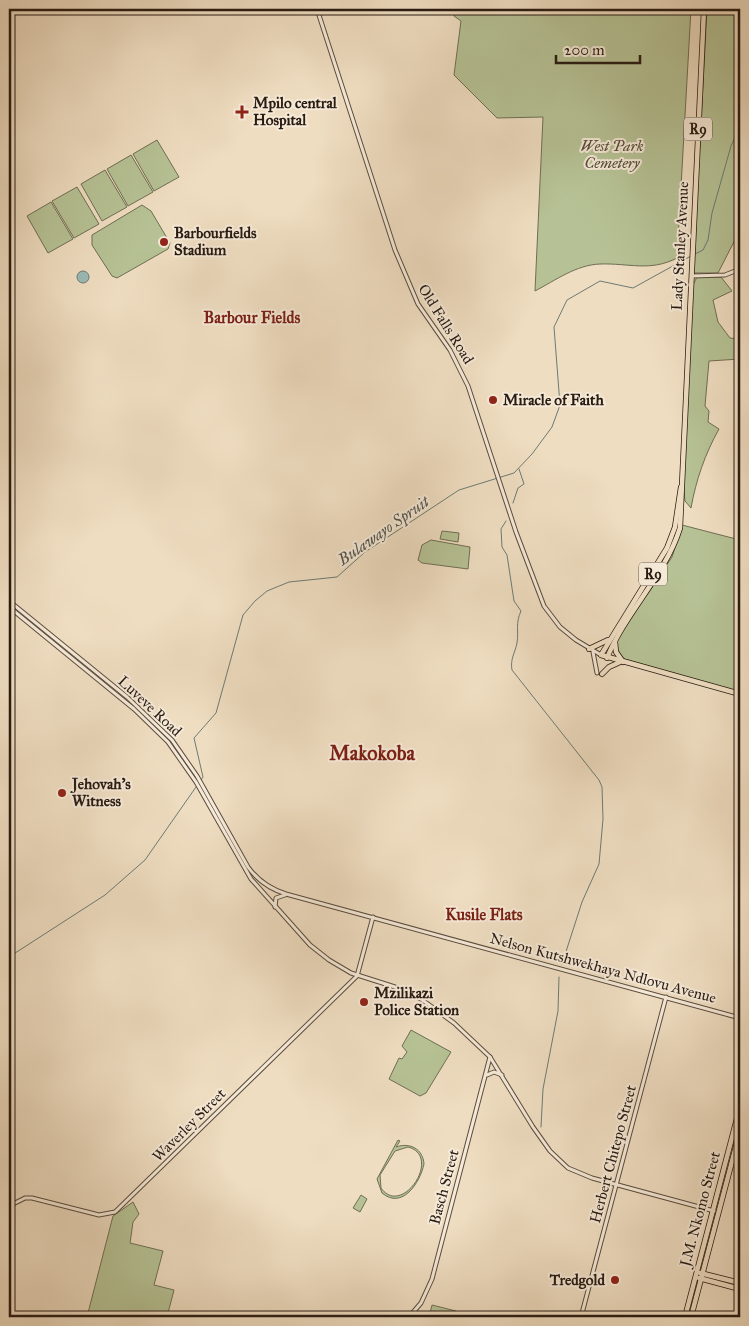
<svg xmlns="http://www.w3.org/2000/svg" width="749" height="1326" viewBox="0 0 749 1326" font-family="'IM FELL Great Primer',serif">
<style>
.green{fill:#b6c295;stroke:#6f6e54;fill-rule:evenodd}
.water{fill:#9abbb7;stroke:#6c7b75}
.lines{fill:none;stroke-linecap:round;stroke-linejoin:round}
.stream{stroke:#6c7b75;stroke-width:1}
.tertiary-casing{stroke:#5a4c3e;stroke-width:5}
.trunk-casing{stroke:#281b12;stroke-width:6}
.tertiary{stroke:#f5e9d7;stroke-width:3}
.trunk{stroke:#efddc1;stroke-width:4.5}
.poi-dot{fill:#8f2418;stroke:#f5e9d7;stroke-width:2}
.labels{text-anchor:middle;stroke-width:4;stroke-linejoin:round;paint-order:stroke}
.shield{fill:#f5e9d7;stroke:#66594d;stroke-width:1}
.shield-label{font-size:14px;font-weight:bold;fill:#281b12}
.poi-label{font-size:15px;font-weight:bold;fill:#281b12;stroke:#f5e9d7;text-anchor:start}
.park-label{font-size:15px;font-style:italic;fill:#534d39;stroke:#f5e9d7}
.street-label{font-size:15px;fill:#281b12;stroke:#f5e9d7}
.neighbourhood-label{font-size:16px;font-weight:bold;fill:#7a1f14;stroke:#f5e9d7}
.water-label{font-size:16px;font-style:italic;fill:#50534c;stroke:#f5e9d7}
.district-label{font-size:20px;font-weight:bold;fill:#7a1f14;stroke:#f5e9d7}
</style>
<rect width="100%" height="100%" fill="#efddc1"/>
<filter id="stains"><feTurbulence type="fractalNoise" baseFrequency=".004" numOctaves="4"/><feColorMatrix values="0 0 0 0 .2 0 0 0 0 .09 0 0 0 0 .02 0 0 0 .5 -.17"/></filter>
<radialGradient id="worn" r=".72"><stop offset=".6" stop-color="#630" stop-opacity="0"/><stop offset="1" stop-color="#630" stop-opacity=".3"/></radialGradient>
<!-- green -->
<g class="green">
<path d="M454,9H691L677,258C650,272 629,263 600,264C576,265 556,280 535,291L543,117L497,118L454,75L461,21L454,16Z"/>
<polygon points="707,9 740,9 740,230 718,273 693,273"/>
<polygon points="157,140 179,177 154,191 133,154"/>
<polygon points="131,155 153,192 128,206 107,169"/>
<polygon points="105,170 127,207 102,221 81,184"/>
<polygon points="77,187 99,224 74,238 52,201"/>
<polygon points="51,202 73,239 48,253 27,216"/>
<polygon points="142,205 151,211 170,243 168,249 117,278 112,276 92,245 92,235"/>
<path d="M697,277H721L732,291L713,300L718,322L730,338L740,339V359L709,361L705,406L709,411L708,422L719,429C705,454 696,480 691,508L685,501L683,482L693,285Z"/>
<polygon points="682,525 740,540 740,692 624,659 617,649 617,640 672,557"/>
<polygon points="442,531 459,533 458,542 440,539"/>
<polygon points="431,540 470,547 468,569 422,563 418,560 422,545"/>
<polygon points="411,1030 451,1052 426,1093 420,1096 389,1079 399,1058 402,1059 407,1052 402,1046"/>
<path d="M398,1140L400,1141L396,1147C410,1142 423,1149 424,1164C420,1183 402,1210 382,1193L377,1179ZM408,1147C443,1156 402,1218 381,1188L380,1175L395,1151Z"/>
<polygon points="361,1195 367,1199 360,1212 353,1208"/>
<polygon points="133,1202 139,1214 133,1222 130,1243 163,1251 154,1285 174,1290 167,1317 106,1317 88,1313 113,1216"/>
<polygon points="432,1305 456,1311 455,1317 429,1317"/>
</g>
<!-- water -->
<circle class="water" cx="83" cy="277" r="6"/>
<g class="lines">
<!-- stream -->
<g class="stream">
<polyline points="695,254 703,250 708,240 712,213 731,146 740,126"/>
<polyline points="513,503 518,488 524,484 519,469"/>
<path d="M506,521L501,529L502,547L507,555L514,601L521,611C515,624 519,631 517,643C515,653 510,659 512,670L599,780L602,787L603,819L599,864L582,902L562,964"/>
<polyline points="201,780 203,777 194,738 216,713 243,615 255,601 267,591 289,582 337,577 365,552 459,490 514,473 532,454 552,427 560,405 554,327 567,300 600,281 633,288 691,256"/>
<polyline points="9,957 105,895 145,860 196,787"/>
<polyline points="541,1127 543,1089 558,1011 559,977"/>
</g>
<defs>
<g id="tertiary">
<polyline points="317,9 395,250 418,304 450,350 468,386 516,532 544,606 560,627 576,640 601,655"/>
<polyline points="692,276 725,275 740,269"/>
<path d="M9,601L127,697L172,740L197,776L248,867C258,881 270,889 286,894L740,1018"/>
<polyline points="9,607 134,709 168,742 196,782 251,879 310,945 329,960 351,973 395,987 421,999 454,1023 490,1057 533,1127 550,1151 568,1168 592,1178 714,1211"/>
<polyline points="593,652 597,673"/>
<polyline points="275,907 276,898 285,895"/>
<polyline points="487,1075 494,1072 502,1075"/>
<polyline points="9,1206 25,1198 32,1198 99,1215 115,1212 357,976 373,917"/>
<polyline points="409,1317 421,1303 432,1279 490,1057"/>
<polyline points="581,1317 666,997"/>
</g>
<g id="trunk">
<polyline points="681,487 675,527 667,548 601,655 740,694"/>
<polyline points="615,642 616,652 623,662"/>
<polyline points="589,649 608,640"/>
<path d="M607,658C626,611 665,576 680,528L704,9"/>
<polyline points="602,674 609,667 620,662"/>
<polyline points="700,1273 740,1283"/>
<polyline points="699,1278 740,1289"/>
<polyline points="685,1317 740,1107"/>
<polyline points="691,1317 740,1131"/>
</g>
</defs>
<!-- tertiary casing -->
<use href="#tertiary" class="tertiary-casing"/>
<!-- trunk casing -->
<use href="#trunk" class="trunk-casing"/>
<!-- tertiary -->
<use href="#tertiary" class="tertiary"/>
<!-- trunk -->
<use href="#trunk" class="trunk"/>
</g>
<!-- markers -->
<g class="poi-dot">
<path d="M239.5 104.5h5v5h5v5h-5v5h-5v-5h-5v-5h5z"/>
<circle cx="164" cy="242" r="5"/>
<circle cx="493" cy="400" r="5"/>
<circle cx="62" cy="793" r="5"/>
<circle cx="364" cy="1002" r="5"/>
<circle cx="615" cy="1280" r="5"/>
</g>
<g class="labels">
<!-- shield labels -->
<g class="shield">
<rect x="684" y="117.5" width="28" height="23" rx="4"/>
<rect x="639" y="562.5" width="28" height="23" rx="4"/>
</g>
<g class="shield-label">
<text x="698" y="134">R9</text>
<text x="653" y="579">R9</text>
</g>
<!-- poi labels -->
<g class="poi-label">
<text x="253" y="108">Mpilo central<tspan x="253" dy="17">Hospital</tspan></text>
<text x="174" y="238">Barbourfields<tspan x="174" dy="17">Stadium</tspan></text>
<text x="503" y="405">Miracle of Faith</text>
<text x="72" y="789">Jehovah's<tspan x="72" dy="17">Witness</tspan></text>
<text x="374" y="998">Mzilikazi<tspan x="374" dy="17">Police Station</tspan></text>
<text x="605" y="1285" text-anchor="end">Tredgold</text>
</g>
<!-- park labels -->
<g class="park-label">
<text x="612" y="151">West Park<tspan x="612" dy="17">Cemetery</tspan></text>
</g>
<!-- street labels -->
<g class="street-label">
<text transform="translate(680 246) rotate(-87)" y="5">Lady Stanley Avenue</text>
<text transform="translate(446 324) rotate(58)" y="5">Old Falls Road</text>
<text transform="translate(150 706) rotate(43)" y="5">Luveve Road</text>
<text transform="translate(603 968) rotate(15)" y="5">Nelson Kutshwekhaya Ndlovu Avenue</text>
<text transform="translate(189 1125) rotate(-45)" y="5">Waverley Street</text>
<text transform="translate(613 1154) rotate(-75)" y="5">Herbert Chitepo Street</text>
<text transform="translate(444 1187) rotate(-75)" y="5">Basch Street</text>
<text transform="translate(700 1209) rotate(-75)" y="5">J.M. Nkomo Street</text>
</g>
<!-- neighbourhood labels -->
<g class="neighbourhood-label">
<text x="252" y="323">Barbour Fields</text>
<text x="484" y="920">Kusile Flats</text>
</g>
<!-- water labels -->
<g class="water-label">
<text transform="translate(383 530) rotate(-35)" y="6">Bulawayo Spruit</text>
</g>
<!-- district labels -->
<g class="district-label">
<text x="372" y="760">Makokoba</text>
</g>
</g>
<!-- margin -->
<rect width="749" height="1326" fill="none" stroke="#efddc1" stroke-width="30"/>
<rect x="10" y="10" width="729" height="1306" fill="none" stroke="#281b12" stroke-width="2.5"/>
<rect x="15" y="15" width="719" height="1296" fill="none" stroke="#281b12"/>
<!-- scale -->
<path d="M556 55v8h84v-8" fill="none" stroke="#281b12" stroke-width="2.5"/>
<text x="564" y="55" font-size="15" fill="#281b12" stroke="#f5e9d7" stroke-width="4" paint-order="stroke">200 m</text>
<rect width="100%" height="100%" filter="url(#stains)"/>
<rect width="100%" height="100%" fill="url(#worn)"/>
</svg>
